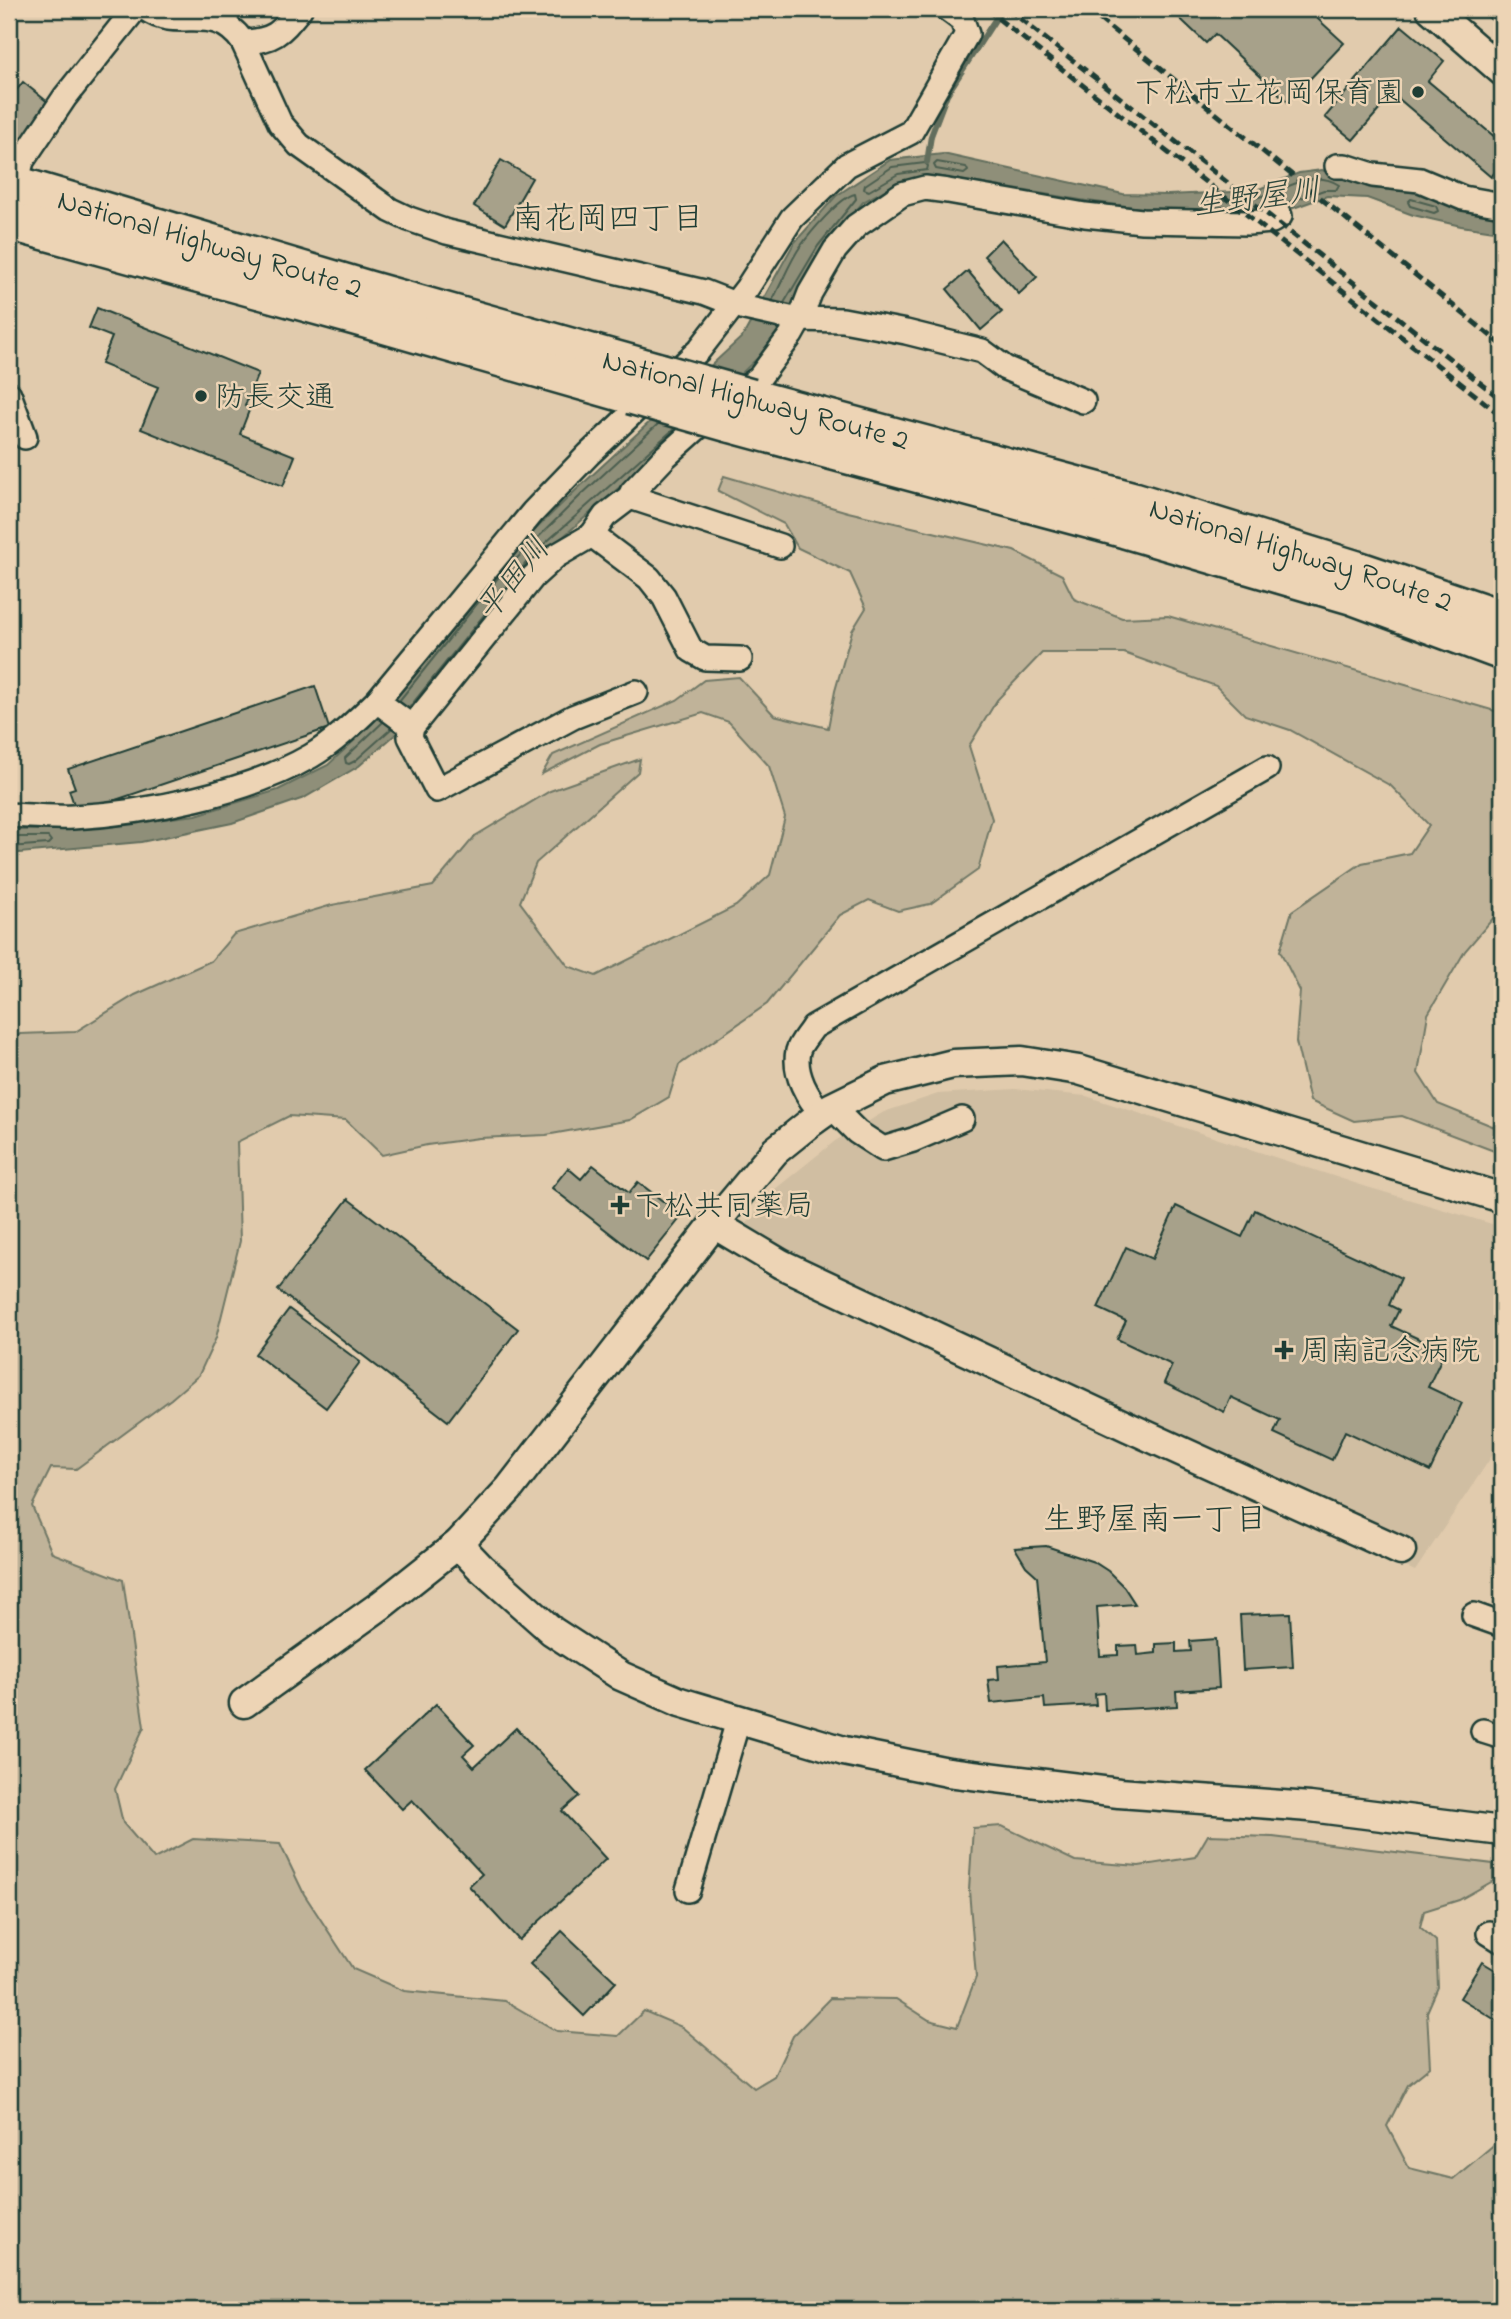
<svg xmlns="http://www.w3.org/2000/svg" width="1511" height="2319" viewBox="0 0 1511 2319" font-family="'Indie Flower','Klee One',sans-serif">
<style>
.built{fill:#d0bea2}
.green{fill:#c0b399;stroke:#707866;stroke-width:2}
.water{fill:#8f8f79;stroke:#626e5d;stroke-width:2}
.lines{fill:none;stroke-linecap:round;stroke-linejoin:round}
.shore{stroke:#4c5e50;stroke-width:2}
.stream{stroke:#626e5d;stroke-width:6}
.building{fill:#a7a18a;stroke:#1f3d34;stroke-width:2}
.minor-casing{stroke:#1f3d34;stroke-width:28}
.tertiary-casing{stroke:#1f3d34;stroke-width:33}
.trunk-casing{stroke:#1f3d34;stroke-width:42}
.minor{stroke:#edd4b5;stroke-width:23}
.tertiary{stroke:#edd4b5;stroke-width:28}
.trunk{stroke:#edd4b5;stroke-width:37}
.rail{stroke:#1f3d34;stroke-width:5;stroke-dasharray:10 5;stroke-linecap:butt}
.trunk-bridge-casing{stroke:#1f3d34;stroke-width:42;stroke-linecap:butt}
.trunk-bridge{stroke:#edd4b5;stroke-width:37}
.poi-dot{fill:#1f3d34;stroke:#edd4b5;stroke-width:2.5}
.labels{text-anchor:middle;stroke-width:5;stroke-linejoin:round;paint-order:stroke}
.poi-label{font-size:30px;fill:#1f3d34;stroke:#edd4b5;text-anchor:start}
.street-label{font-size:30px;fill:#1f3d34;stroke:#edd4b5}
.water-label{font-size:32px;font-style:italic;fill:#30493e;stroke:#edd4b5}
.neighbourhood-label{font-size:32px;fill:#1f3d34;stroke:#edd4b5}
</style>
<rect width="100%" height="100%" fill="#e1cbad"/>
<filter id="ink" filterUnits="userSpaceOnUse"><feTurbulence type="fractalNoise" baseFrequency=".0143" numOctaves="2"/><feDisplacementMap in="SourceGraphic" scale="14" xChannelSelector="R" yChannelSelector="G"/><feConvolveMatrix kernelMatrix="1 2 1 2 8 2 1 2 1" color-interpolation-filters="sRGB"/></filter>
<g filter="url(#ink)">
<!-- built -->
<polygon class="built" points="1015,1089 1086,1096 1367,1187 1502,1227 1502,1441 1415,1571 1076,1415 728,1247 774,1190 835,1141 884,1112 938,1094"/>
<!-- green -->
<polygon class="green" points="724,476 848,512 1014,551 1062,575 1074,599 1122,618 1168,616 1502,713 1502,908 1465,951 1428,1014 1418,1073 1438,1104 1502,1130 1502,1154 1402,1116 1354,1121 1310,1101 1296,1042 1300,991 1280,951 1292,911 1362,863 1410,853 1429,825 1391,786 1290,730 1245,715 1216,686 1124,653 1042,653 997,700 969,746 992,819 978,870 930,904 898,911 869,900 840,915 767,1004 679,1065 669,1097 630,1120 546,1135 479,1138 427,1145 382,1155 346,1120 289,1116 237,1142 240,1241 216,1338 199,1375 171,1399 76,1469 51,1468 32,1506 52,1553 123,1580 144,1727 115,1789 123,1823 154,1859 193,1839 280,1844 304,1894 353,1969 404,1991 505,2001 557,2031 618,2036 644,2011 682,2027 754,2088 774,2076 793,2036 830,1998 896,1999 929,2020 957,2027 976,1977 969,1890 973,1828 1002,1826 1075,1861 1139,1866 1195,1857 1208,1835 1273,1837 1493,1864 1493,1881 1459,1900 1424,1911 1420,1927 1436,1941 1438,1987 1427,2012 1430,2067 1408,2085 1387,2126 1409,2168 1453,2179 1502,2138 1502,2310 9,2310 9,1043 20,1034 75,1032 135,995 211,961 234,934 332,905 433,886 475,836 550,791 640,759 638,772 536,863 520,902 568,966 596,976 736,906 770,875 785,817 769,766 729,722 703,713 600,744 542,774 553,755 677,700 704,680 739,677 774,715 828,728 835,691 852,631 866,608 850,573 798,548 784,524 718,491"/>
<!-- water -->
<polygon class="water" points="943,154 1123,194 1168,195 1254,191 1299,173 1322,170 1370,188 1422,193 1477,213 1502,218 1502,229 1494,231 1461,226 1413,215 1367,198 1327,196 1288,210 1255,215 1182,213 1087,201 935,176 901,181 863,202 824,250 767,349 656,455 539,558 397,733 359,766 304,798 232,823 141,842 9,854 9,830 69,830 196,815 278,790 328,765 372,724 495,569 575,491 743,336 794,243 836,196 890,160"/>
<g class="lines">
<!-- shore -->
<g class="shore">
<polygon points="937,162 966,167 968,171 964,174 936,169 934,165"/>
<polygon points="925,163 928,166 927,170 898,174 869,191 864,189 865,185 892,167"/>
<polygon points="1411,199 1436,206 1438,211 1434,213 1410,206 1408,202"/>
<path d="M1272,205L1254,208L1215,207L1212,203L1215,200C1227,200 1241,201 1254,198C1283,194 1310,166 1339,185L1336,190H1324L1283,204"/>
<path d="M772,301C782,283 789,263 800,247C810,233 840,197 855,194L856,199L818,246L784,303"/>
<polyline points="399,701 501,574 580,496 658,424"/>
<polyline points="409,708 534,553 675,428"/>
<polyline points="383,722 345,758 346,763 349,764 355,761 392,728"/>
<polyline points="9,837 48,837 51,841 48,844 9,847"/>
</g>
<!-- stream -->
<polyline class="stream" points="927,162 931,136 947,94 1002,9"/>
</g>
<!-- building -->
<g class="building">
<polygon points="1170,9 1307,9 1344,43 1288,102 1215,34 1206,43"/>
<polygon points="1479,9 1502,9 1502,29"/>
<polygon points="1402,26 1444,61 1428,81 1502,143 1502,163 1491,177 1393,94 1353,140 1325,117"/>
<polygon points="23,82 50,104 12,152 9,149 9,99"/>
<polygon points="501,160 532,178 505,225 474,206"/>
<polygon points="1001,239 1037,277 1019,294 984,256"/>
<polygon points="968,271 1002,312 981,330 947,289"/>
<polygon points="97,308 258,373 245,406 250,408 240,434 295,456 283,486 141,429 158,387 101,364 112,337 89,328"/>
<polygon points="315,686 329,728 77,813 69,790 75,788 68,769"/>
<polygon points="593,1165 629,1193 638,1182 682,1216 646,1261 552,1188 568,1168 581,1179"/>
<polygon points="348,1199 518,1329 448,1421 278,1290"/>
<polygon points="1176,1206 1242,1237 1255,1210 1401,1278 1389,1305 1399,1310 1391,1326 1445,1351 1428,1387 1462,1403 1430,1471 1345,1431 1332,1460 1274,1433 1280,1420 1231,1397 1224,1412 1164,1383 1172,1365 1117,1339 1126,1321 1098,1308 1126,1247 1152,1259"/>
<polygon points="289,1309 360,1362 326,1408 255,1354"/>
<polygon points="1046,1546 1094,1562 1108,1571 1124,1587 1135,1604 1097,1607 1100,1656 1118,1655 1118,1646 1137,1645 1138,1655 1156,1653 1156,1644 1176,1643 1176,1652 1191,1651 1190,1641 1216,1639 1219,1688 1176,1691 1177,1706 1105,1710 1104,1693 1095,1694 1096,1705 1045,1708 1044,1698 991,1703 988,1680 999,1679 998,1666 1045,1662 1037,1576 1026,1566 1015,1548"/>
<polygon points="1290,1613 1293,1667 1243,1670 1240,1615"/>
<polygon points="436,1704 474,1745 463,1755 474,1767 516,1728 579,1796 562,1811 606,1859 519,1940 469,1886 482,1874 412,1800 402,1809 365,1770"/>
<polygon points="562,1931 616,1982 584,2016 530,1964"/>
<polygon points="1482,1962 1502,1974 1502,2024 1460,1998"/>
</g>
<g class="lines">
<defs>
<g id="minor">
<path d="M146,9C179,33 213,0 243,42L280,123L299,145L390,210L409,219L447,232L704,292L745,308L794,319L843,320L906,332L982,351L1005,368L1083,401"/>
<path d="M243,42C275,41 281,32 300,9"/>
<polyline points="1337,166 1345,166 1373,175 1420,180 1463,198 1502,205"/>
<polyline points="16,185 22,161 65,97 135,9"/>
<polyline points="9,394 25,437"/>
<polyline points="630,497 632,492 666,456 726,402 759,378 791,335 800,319 810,293 835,250 856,226 902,194 925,188 948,191 1085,215 1142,221 1248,223 1272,221 1280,216"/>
<polyline points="592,535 649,578 664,597 691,650 705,658 740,659"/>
<polyline points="636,692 573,717 437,790 410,737 412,727 533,577 556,556 592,535 605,516 630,497 780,546"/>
<polyline points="377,701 412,727"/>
<path d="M9,815C30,816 52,818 73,817C147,813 247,793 311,756C335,742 357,720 377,701L533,512L589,454L699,350L747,288L792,218L847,165L911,132L967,34L962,20L947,9"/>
<polyline points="832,1107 857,1132 883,1149 913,1140 962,1119"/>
<path d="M822,1114C808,1098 793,1074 798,1051C800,1043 809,1034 813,1027L1267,768"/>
<polyline points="1474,1615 1502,1625"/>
<polyline points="1483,1731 1502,1737"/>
<polyline points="688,1890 738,1721"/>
<polyline points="1489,1933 1502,1941"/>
</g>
<g id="tertiary">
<polyline points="1431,9 1502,71"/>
<polyline points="714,1224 781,1264 1128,1427 1401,1551"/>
<polyline points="458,1544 480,1567 552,1631 621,1676 680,1702 844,1751 948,1772 1119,1793 1310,1807 1502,1831"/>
<polyline points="244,1703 381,1605 458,1544 509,1489 714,1224 775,1151 811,1122 832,1107 885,1081 953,1064 1022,1061 1079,1070 1502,1198"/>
</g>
<g id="trunk">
<path id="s1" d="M9,183L368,290L659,372"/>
<polyline points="9,221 355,316 631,395"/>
<path id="s2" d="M751,398L1134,501L1357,570L1502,619"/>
<polyline points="729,423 1125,529 1351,595 1502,651"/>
</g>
</defs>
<!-- minor casing -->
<use href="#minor" class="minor-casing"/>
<!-- tertiary casing -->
<use href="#tertiary" class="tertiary-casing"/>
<!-- trunk casing -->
<use href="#trunk" class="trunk-casing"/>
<!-- minor -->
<use href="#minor" class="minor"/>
<!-- tertiary -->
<use href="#tertiary" class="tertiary"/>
<!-- trunk -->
<use href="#trunk" class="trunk"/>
<!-- rail -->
<g class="rail">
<polyline points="986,9 1502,416"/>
<polyline points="1008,9 1502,400"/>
<polyline points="1087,9 1502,345"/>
</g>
<defs>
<g id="trunk-bridge">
<polyline points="659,372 751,398"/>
<polyline points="631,395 729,423"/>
</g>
</defs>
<!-- trunk-bridge casing -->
<use href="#trunk-bridge" class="trunk-bridge-casing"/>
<!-- trunk-bridge -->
<use href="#trunk-bridge" class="trunk-bridge"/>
</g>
</g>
<!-- markers -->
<g class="poi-dot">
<circle cx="1418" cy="92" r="7"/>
<circle cx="201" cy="396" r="7"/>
<path d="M616.5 1194.5h7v7h7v7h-7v7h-7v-7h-7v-7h7z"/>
<path d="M1280.5 1339.5h7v7h7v7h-7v7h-7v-7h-7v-7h7z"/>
</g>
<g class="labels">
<!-- poi labels -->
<g class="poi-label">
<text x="1404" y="102" text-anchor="end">下松市立花岡保育園</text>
<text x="215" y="406">防長交通</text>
<text x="634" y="1215">下松共同薬局</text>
<text x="1300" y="1360">周南記念病院</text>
</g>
<!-- street labels -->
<g class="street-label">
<text dy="10" stroke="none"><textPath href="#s1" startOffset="210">National Highway Route 2</textPath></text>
<text transform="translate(756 399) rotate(15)" y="10">National Highway Route 2</text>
<text dy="10" stroke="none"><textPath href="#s2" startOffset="572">National Highway Route 2</textPath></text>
</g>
<!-- water labels -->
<g class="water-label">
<text transform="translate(1257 196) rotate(-7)" y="11">生野屋川</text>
<text transform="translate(512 578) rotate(-51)" y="11">平田川</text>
</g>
<!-- neighbourhood labels -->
<g class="neighbourhood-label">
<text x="608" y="228">南花岡四丁目</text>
<text x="1155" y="1529">生野屋南一丁目</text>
</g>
</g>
<!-- margin -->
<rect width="1511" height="2319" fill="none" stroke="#edd4b5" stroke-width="35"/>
<rect x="18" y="18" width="1476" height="2284" fill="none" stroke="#1f3d34" stroke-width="2.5" filter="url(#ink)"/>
</svg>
